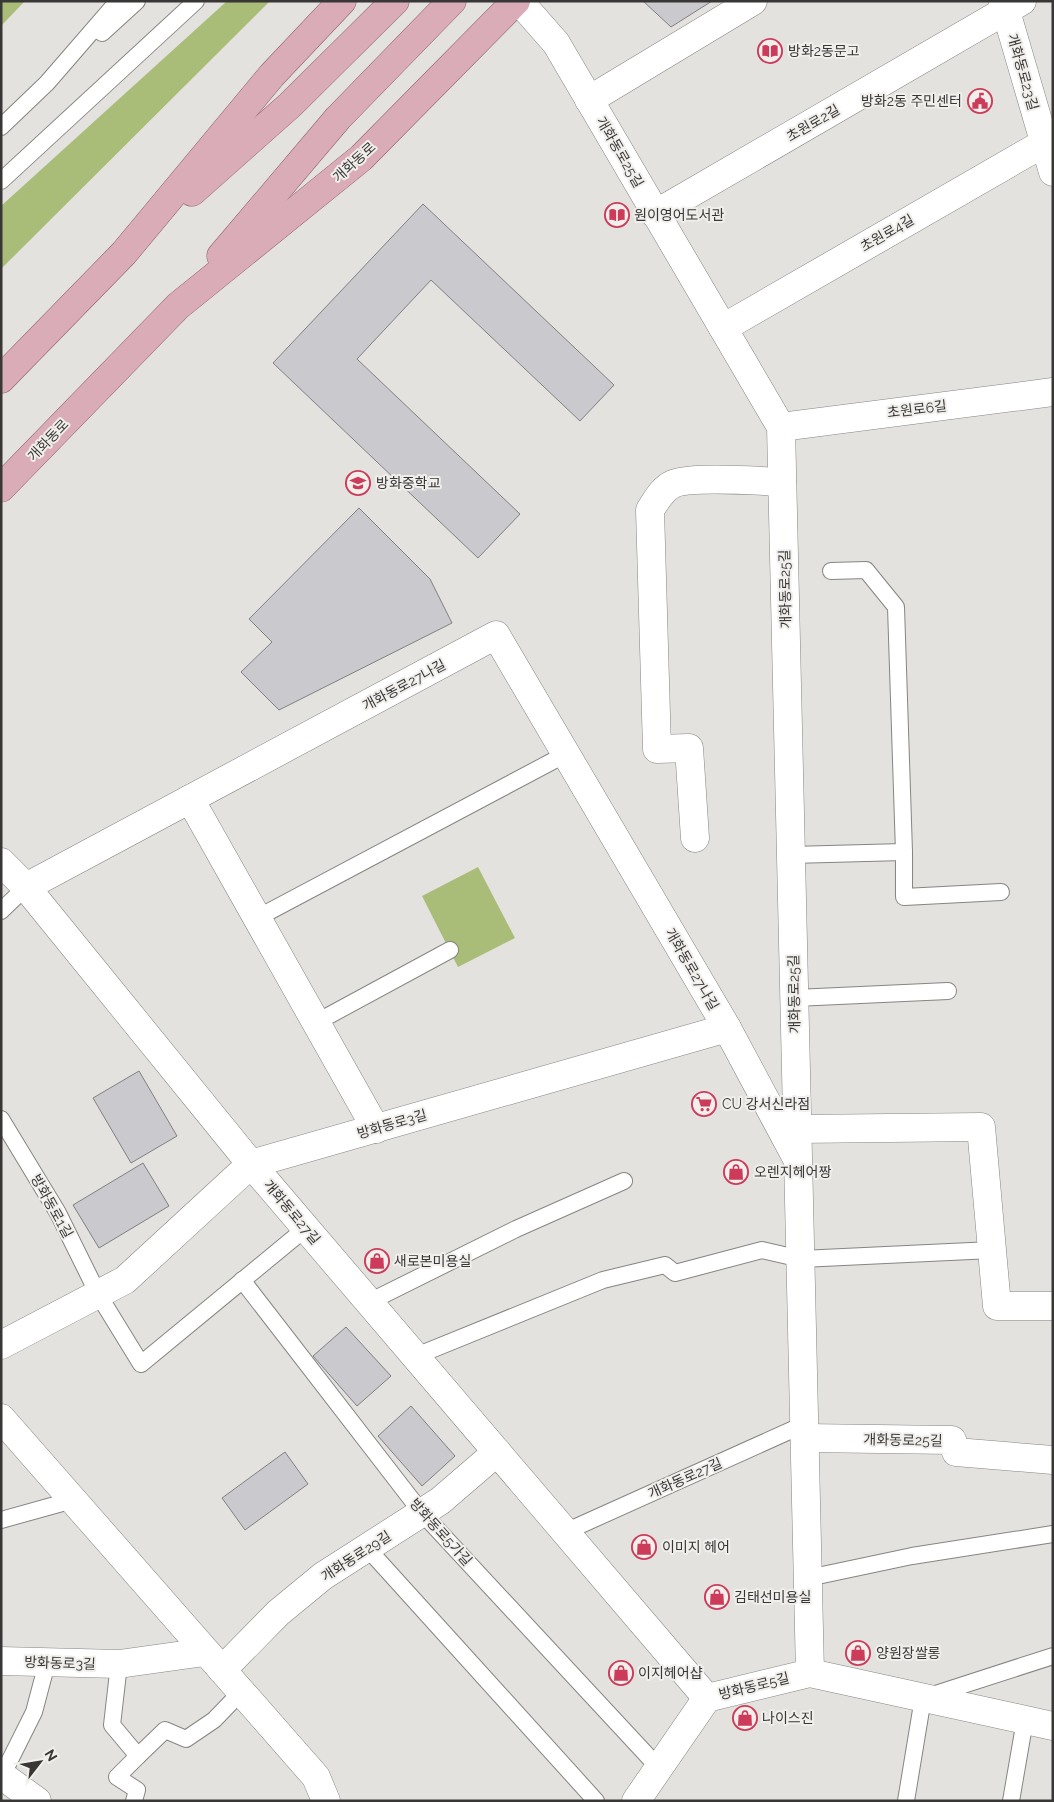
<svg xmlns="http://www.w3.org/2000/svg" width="1054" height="1802" viewBox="0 0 1054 1802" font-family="Raleway,'Noto Sans KR',sans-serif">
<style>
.green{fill:#a9bd79}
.building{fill:#cacace;stroke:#808083}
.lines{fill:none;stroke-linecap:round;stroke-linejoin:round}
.lane-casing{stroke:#868582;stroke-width:18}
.street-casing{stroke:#868582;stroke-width:29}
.primary-casing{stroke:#905f6b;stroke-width:29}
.lane{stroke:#fff;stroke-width:16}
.street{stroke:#fff;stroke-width:28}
.primary{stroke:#d9acb8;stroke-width:28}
.labels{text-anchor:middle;stroke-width:4;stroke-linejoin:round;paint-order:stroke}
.poi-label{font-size:14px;fill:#383736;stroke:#f1efec;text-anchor:start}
.street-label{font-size:14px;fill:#383736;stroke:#f1efec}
</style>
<rect width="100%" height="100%" fill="#e4e2df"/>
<!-- green -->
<g class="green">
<polygon points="1,1 25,1 1,26"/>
<polygon points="227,1 270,1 1,269 1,206"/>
<polygon points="478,867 515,938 458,967 422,896"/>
</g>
<!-- building -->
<g class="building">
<polygon points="643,1 712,1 671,27"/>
<polygon points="423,204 614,385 580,421 431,280 357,359 520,514 478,558 273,363"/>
<polygon points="359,508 430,579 452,623 279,710 241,672 272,642 249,619"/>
<polygon points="139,1071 177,1136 131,1163 93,1098"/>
<polygon points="143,1163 169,1206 99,1248 73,1205"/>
<polygon points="346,1327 391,1376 357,1406 313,1356"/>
<polygon points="411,1406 455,1456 422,1486 378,1436"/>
<polygon points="285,1452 308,1484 245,1530 222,1498"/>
</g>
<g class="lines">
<defs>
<g id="lane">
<polyline points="102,33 137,1"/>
<polyline points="1,127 47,83 118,1"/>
<polyline points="1,181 196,1"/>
<polyline points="904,852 904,897 1001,892"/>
<polyline points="791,855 904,852 896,607 866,570 831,571"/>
<polyline points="1,911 26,887"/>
<polyline points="257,918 566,754"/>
<polyline points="795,998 948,991"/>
<polyline points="317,1022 450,950"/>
<polyline points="1,1119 58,1213 98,1294 141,1364 306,1228"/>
<polyline points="242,1280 422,1513 658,1767"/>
<polyline points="369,1302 516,1229 624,1181"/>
<polyline points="416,1356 603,1280 665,1265 675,1273 762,1250 801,1259 992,1250"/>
<polyline points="1,1520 73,1500"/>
<polyline points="565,1532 805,1424"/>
<polyline points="367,1548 596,1801"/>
<polyline points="808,1578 912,1556 1053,1534"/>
<polyline points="119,1664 112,1725 138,1756 117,1777 137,1790 134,1801"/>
<polyline points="138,1756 165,1730 186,1739 214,1720 241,1692"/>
<polyline points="2,1776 34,1712 47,1663"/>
<polyline points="906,1801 923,1698 1053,1656"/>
<polyline points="1011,1801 1025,1720"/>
</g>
<g id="street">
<polyline points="519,1 556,43 781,427 810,1673"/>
<polyline points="1003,1 1053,172"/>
<polyline points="589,100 753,1"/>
<polyline points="655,214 1022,1"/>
<polyline points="723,328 1044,143 1053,144"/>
<polyline points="781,427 1053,392"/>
<polyline points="190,799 376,1129"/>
<path d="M695,838L689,748L657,749L650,510C656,501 662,489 673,484C691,476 759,481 782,482"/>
<polyline points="1,862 26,887 251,1164 707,1698"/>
<polyline points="26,887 496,635 727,1028 796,1157"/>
<polyline points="797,1129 981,1127 997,1306 1053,1306"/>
<polyline points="1,1345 125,1280 251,1164 727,1028"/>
<polyline points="1,1418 316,1777 326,1801"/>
<polyline points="805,1438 952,1440 956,1452 1053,1460"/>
<polyline points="1,1661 119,1664 205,1652"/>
<polyline points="222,1670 278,1613 323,1576 440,1501 497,1452"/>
<polyline points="1,1775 37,1801"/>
<polyline points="636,1801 707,1698 810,1673 1053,1726"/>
</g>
<g id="primary">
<polyline points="192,192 290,105 395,1"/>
<polyline points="221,256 338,118 452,1"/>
<polyline points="1,379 124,253 272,75 342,1"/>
<polyline points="1,488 178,306 361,158 516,1"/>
</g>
</defs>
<!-- lane casing -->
<use href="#lane" class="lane-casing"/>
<!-- street casing -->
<use href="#street" class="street-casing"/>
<!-- primary casing -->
<use href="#primary" class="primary-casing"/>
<!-- lane -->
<use href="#lane" class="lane"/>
<!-- street -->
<use href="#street" class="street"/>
<!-- primary -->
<use href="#primary" class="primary"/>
</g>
<!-- icons -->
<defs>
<symbol id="library-ring" viewBox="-11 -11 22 22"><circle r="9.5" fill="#f1efec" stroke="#cc3c5a" stroke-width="1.5"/><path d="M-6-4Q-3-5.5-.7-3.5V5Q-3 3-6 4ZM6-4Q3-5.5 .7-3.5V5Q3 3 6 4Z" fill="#cc3c5a"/></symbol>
<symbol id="civic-ring" viewBox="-11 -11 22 22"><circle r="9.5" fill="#f1efec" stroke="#cc3c5a" stroke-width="1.5"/><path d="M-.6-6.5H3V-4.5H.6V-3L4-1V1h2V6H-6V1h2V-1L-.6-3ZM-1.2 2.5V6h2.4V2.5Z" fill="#cc3c5a"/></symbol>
<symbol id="school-ring" viewBox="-11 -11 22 22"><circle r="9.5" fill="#f1efec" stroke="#cc3c5a" stroke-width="1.5"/><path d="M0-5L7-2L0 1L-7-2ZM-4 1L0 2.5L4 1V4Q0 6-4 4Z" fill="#cc3c5a"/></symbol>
<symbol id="supermarket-ring" viewBox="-11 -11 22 22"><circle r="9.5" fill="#f1efec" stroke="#cc3c5a" stroke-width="1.5"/><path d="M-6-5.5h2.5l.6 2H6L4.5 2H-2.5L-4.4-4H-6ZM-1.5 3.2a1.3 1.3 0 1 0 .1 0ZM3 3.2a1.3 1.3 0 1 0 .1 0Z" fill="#cc3c5a"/></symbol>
<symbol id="shop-ring" viewBox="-11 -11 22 22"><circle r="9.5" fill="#f1efec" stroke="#cc3c5a" stroke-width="1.5"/><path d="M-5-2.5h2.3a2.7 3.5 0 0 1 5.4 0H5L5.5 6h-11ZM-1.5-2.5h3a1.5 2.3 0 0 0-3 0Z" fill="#cc3c5a"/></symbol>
</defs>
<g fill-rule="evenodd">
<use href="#library-ring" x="756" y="37" width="28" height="28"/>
<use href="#civic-ring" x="966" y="87" width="28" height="28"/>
<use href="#library-ring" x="603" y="201" width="28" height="28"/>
<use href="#school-ring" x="344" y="469" width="28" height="28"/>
<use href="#supermarket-ring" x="690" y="1090" width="28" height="28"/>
<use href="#shop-ring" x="722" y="1158" width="28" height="28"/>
<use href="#shop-ring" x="363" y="1247" width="28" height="28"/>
<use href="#shop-ring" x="630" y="1533" width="28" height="28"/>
<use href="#shop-ring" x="703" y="1583" width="28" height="28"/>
<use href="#shop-ring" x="844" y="1639" width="28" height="28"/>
<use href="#shop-ring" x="607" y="1659" width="28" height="28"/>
<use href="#shop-ring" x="731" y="1704" width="28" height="28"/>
</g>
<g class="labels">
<!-- poi labels -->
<g class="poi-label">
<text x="788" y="56">방화2동문고</text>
<text x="962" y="106" text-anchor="end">방화2동 주민센터</text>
<text x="634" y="220">원이영어도서관</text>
<text x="376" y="488">방화중학교</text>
<text x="722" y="1109">CU 강서신라점</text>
<text x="754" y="1177">오렌지헤어짱</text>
<text x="394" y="1266">새로본미용실</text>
<text x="662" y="1552">이미지 헤어</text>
<text x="734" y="1602">김태선미용실</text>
<text x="876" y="1658">양원장쌀롱</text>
<text x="638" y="1678">이지헤어샵</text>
<text x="762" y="1723">나이스진</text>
</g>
<!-- street labels -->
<g class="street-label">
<text transform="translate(1023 72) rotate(74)" y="5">개화동로23길</text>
<text transform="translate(813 123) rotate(-30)" y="5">초원로2길</text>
<text transform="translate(620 152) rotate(60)" y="5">개화동로25길</text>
<text transform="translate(354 162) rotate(-42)" y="5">개화동로</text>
<text transform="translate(887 233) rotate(-30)" y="5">초원로4길</text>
<text transform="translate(917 409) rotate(-7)" y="5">초원로6길</text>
<text transform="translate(48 440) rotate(-46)" y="5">개화동로</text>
<text transform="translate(785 589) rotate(-91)" y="5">개화동로25길</text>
<text transform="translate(404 685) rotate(-28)" y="5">개화동로27나길</text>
<text transform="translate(692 969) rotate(60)" y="5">개화동로27나길</text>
<text transform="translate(794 994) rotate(-91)" y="5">개화동로25길</text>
<text transform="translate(392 1124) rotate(-16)" y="5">방화동로3길</text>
<text transform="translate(52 1206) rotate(61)" y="5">방화동로1길</text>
<text transform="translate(292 1212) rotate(50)" y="5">개화동로27길</text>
<text transform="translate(903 1440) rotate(1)" y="5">개화동로25길</text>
<text transform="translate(685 1478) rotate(-24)" y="5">개화동로27길</text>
<text transform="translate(441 1532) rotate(48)" y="5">방화동로5가길</text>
<text transform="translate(356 1556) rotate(-33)" y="5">개화동로29길</text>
<text transform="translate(60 1663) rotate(2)" y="5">방화동로3길</text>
<text transform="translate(754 1686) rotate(-14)" y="5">방화동로5길</text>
</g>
</g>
<!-- border -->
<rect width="1054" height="1802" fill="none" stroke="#383736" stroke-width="5"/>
<!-- north arrow -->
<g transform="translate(40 1762) rotate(59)" stroke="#f1efec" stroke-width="4" paint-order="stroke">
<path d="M0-4L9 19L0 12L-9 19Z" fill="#383736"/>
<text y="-8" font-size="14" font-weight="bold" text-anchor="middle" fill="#383736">N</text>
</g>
</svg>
